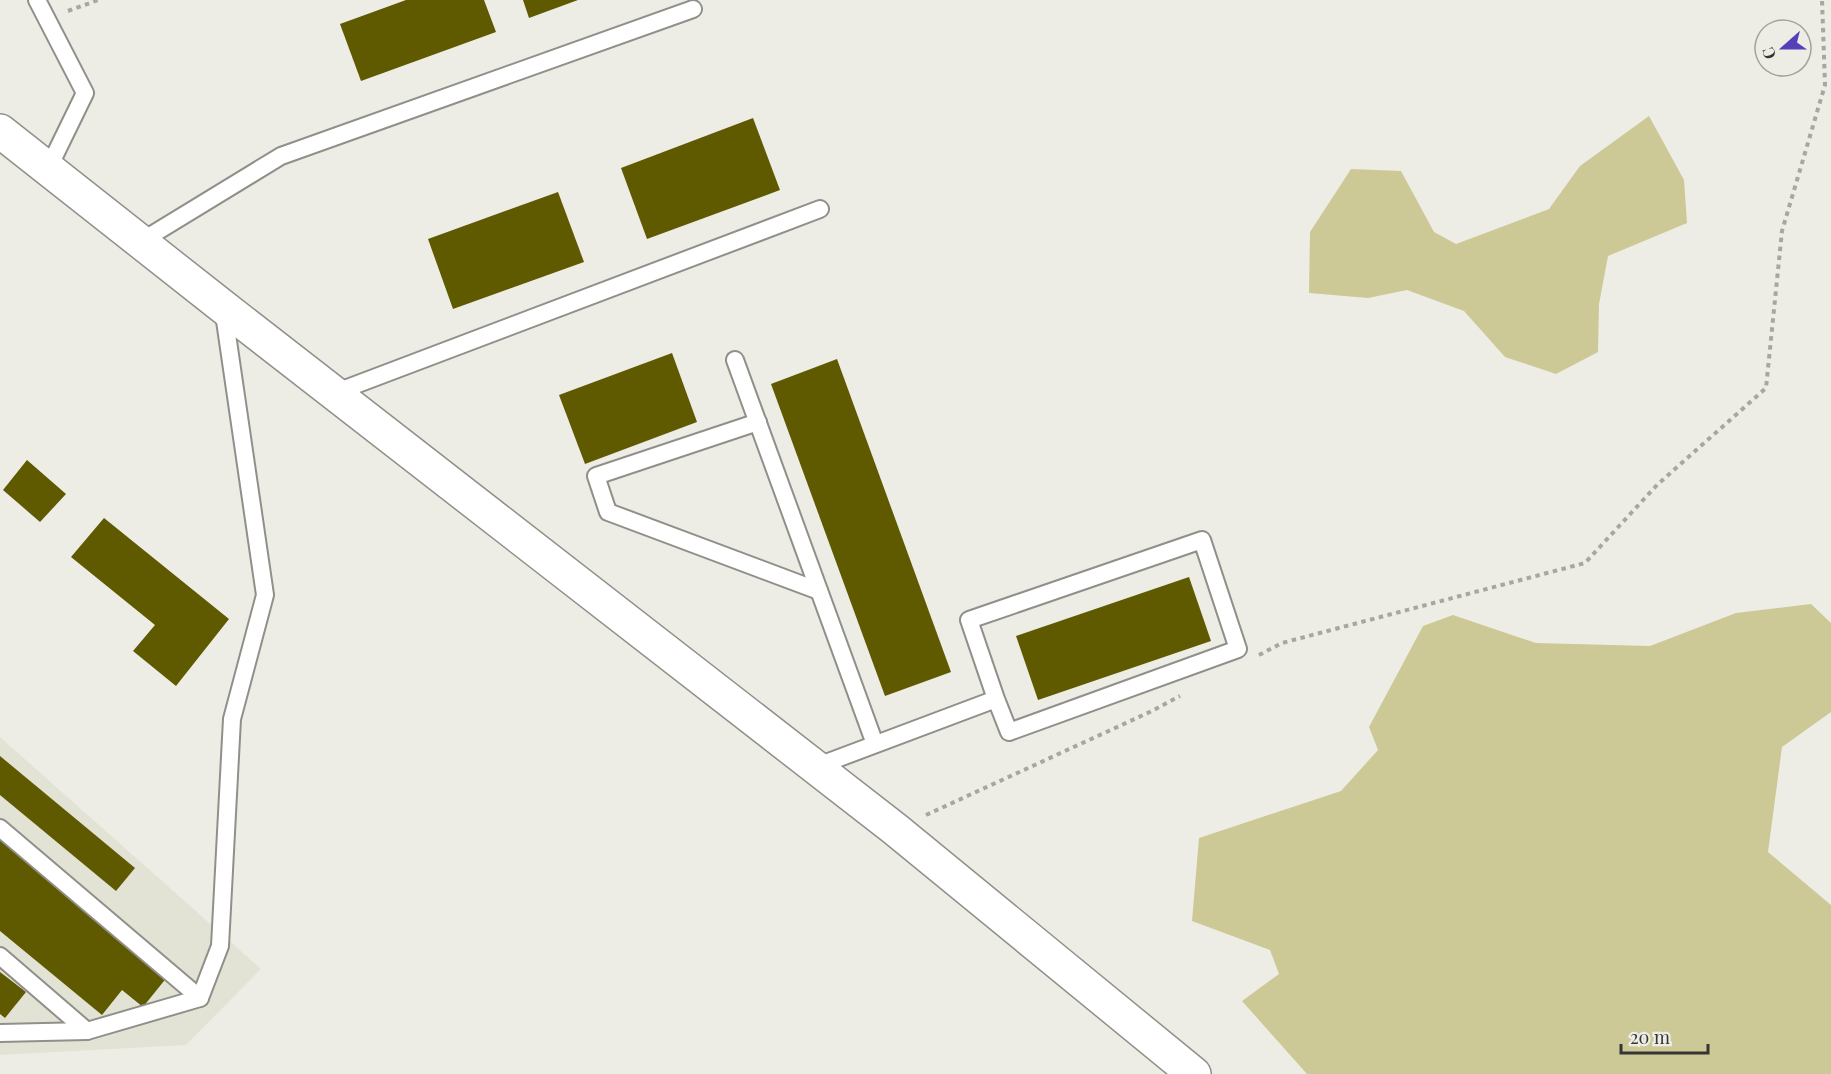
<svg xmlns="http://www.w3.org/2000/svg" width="1831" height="1074" viewBox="0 0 1831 1074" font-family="'Playfair Display',serif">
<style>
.built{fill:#e3e3d5}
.green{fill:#ccc996}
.building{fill:#5f5900}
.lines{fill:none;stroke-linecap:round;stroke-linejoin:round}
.lane-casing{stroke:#908f89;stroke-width:20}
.secondary-casing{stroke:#908f89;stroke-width:36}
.path{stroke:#a7a7a2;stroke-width:4;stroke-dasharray:4.5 4.5;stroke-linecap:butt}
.lane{stroke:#fff;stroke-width:16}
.secondary{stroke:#fff;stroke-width:33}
</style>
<rect width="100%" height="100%" fill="#edede6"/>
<!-- built -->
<polygon class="built" points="0,737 261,969 186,1045 0,1055"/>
<!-- green -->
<g class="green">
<polygon points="1649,116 1684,180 1687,223 1608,256 1599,304 1598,352 1556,374 1505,357 1464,311 1407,290 1368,298 1309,293 1310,232 1351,169 1401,171 1434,232 1456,244 1549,209 1580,166"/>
<polygon points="1811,604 1831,623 1831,712 1782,747 1768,852 1831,905 1831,1074 1307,1074 1242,1001 1279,974 1270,950 1192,921 1199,838 1341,791 1378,750 1369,727 1423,626 1453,615 1536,643 1650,646 1736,613"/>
</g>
<!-- building -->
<g class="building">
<polygon points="406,0 484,0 496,32 361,81 340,24"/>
<polygon points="523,0 578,0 529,18"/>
<polygon points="753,118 780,190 647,239 621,168"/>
<polygon points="558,192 584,262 453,309 428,239"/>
<polygon points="672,353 697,422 585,464 559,395"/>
<polygon points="837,359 951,672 885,696 771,384"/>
<polygon points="27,460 66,494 40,522 3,490"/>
<polygon points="104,518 229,619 176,686 133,651 155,625 71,557"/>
<polygon points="1189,577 1211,641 1038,700 1016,636"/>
<polygon points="0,756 135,868 116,891 0,795"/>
<polygon points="0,836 168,976 143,1007 122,990 102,1015 0,931"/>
<polygon points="0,972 26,992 5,1018 0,1014"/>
</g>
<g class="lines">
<defs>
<g id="lane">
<polyline points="37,0 85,93 48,169"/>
<polyline points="140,242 281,156 693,9"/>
<polyline points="735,360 875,744"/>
<polyline points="334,393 820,209"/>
<polyline points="758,422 596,476 608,512 819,591"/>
<polyline points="815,767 996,699 969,620 1202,540 1238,649 1009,732 996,699"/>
<polyline points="0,828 200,998"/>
<polyline points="0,956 87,1031"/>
<polyline points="0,1033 87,1031 200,998 220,946 232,719 265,595 223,307"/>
</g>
<polyline id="secondary" points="0,131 222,306 895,829 1194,1074"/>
</defs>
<!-- lane casing -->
<use href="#lane" class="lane-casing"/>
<!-- secondary casing -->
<use href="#secondary" class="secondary-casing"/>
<!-- path -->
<g class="path">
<polyline points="68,11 98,0"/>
<polyline points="1259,655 1282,643 1585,563 1657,485 1766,388 1782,231 1825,85 1822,0"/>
<polyline points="926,815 1152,711 1180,696"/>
</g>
<!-- lane -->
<use href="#lane" class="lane"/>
<!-- secondary -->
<use href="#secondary" class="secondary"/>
</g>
<!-- north arrow -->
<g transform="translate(1783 48) rotate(249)"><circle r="28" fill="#edede6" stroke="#a3a39e" stroke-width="1.5"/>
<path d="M0-4.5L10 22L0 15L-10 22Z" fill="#5540b8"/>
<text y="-9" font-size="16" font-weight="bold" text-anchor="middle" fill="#353533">С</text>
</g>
<!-- scale -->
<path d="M1621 1044v9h87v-9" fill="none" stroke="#353533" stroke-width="3"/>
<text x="1630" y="1044" font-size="18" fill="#353533" stroke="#edede6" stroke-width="4.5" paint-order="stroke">20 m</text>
</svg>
